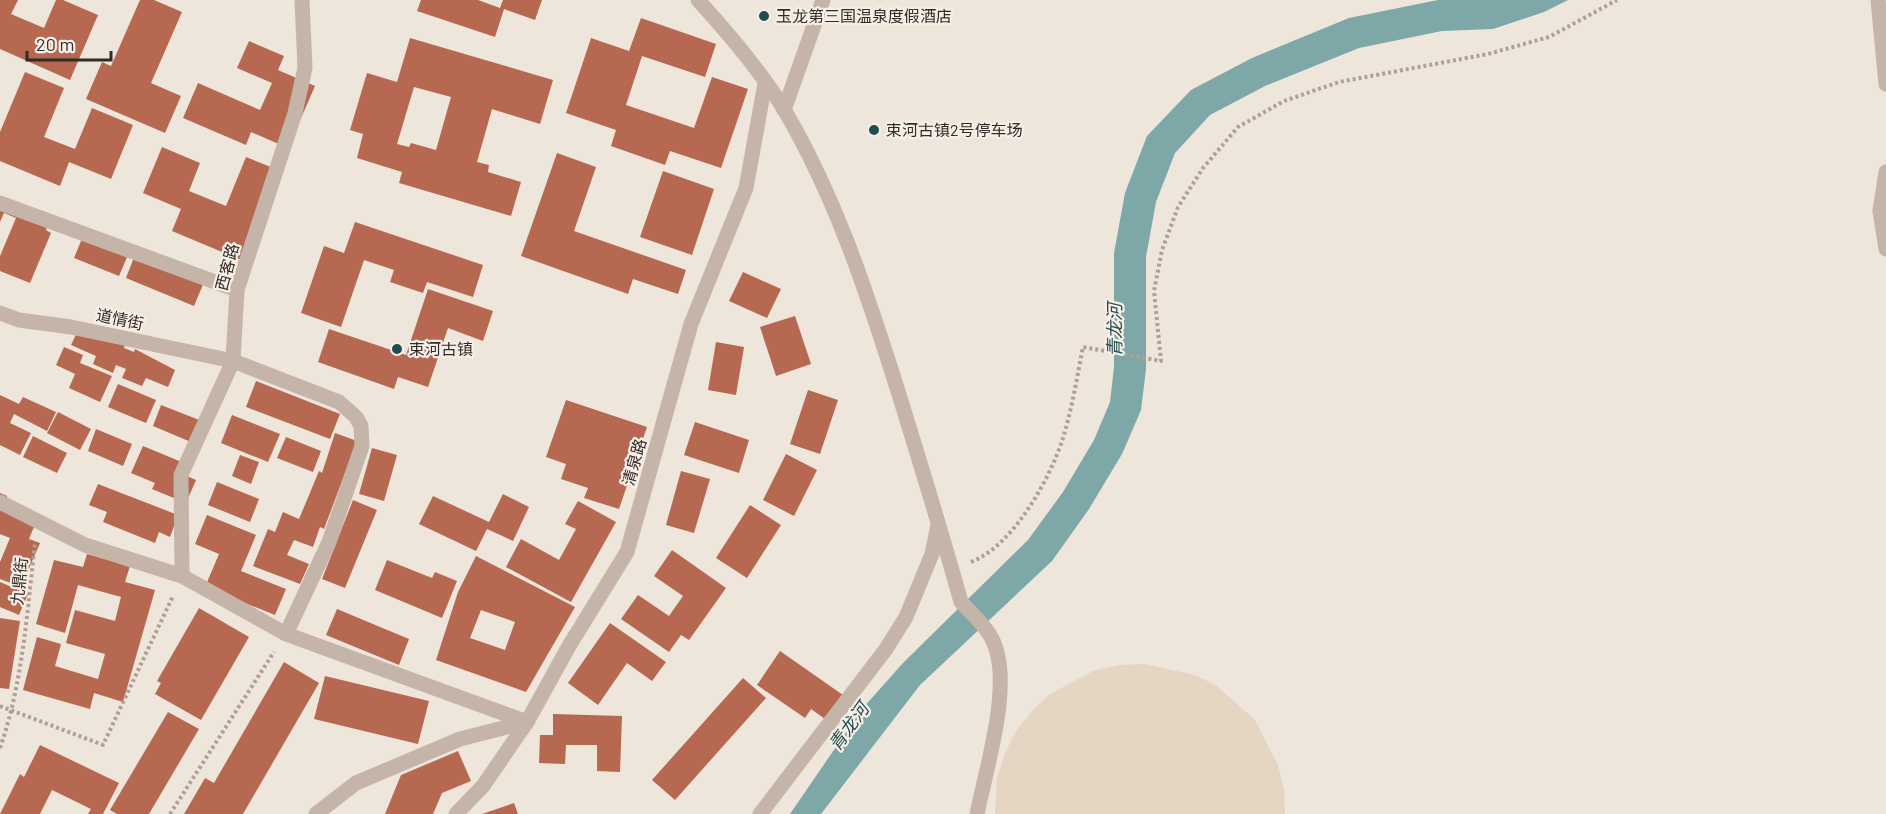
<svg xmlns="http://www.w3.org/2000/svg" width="1886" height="814" viewBox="0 0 1886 814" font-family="Barlow,'Noto Sans SC',sans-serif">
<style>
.plaza{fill:#e5d6c4}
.water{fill:#7ea7a8}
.building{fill:#b76851;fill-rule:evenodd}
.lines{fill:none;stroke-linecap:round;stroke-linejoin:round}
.path{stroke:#b09f93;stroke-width:4;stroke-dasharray:3 3;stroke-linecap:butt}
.minor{stroke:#c5b5a9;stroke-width:15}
.poi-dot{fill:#224d4f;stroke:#f7efe7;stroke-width:2}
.labels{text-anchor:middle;stroke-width:4.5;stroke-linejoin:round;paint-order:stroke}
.poi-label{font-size:16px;fill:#332b28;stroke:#f7efe7;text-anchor:start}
.street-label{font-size:16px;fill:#332b28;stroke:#f7efe7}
.water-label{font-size:18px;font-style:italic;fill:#224d4f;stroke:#f7efe7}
</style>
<rect width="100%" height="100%" fill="#eee5db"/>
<!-- plaza -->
<polygon class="plaza" points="1145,664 1195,675 1217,686 1255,720 1278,765 1284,790 1285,814 995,814 997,778 1005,753 1016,731 1032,711 1050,694 1095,670 1120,665"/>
<!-- water -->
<polygon class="water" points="1438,0 1568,0 1544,12 1493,29 1442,31 1359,48 1265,86 1210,115 1175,153 1156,202 1146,257 1146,369 1141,410 1122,454 1089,509 1052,561 920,685 821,814 790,814 862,709 903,663 1028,540 1063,492 1094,440 1110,402 1114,367 1114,253 1125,193 1147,136 1191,90 1252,58 1349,18"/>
<!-- building -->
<g class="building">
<polygon points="0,0 18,0 11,14 44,28 56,0 63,0 98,15 70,80 0,49"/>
<polygon points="140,0 154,0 182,12 151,83 181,96 165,133 86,99 102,62 111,66"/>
<polygon points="421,0 478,0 500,8 503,0 542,0 535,20 504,9 495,37 417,11"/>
<polygon points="641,18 716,44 705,77 642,56 626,105 694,128 712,77 748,89 721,168 670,151 665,165 611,146 616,130 566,113 591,38 629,51"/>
<path d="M410,38L553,80L540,124L492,109L477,162L489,165L488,172L521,182L511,216L399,183L402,172L357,158L363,134L350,130L367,73L397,82ZM414,87L451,97L436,150L411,143L409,147L397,144Z"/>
<polygon points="249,41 284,56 278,70 315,86 288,148 251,132 246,145 183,118 198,83 260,110 272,83 237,68"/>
<polygon points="25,72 64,88 44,137 75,149 92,108 133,125 111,179 69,162 60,186 0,161 0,132"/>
<polygon points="162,147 200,163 189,191 226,206 246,157 278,170 246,262 172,231 181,209 143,193"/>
<polygon points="557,153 596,167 574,231 686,270 678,294 633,279 628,294 521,256"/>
<polygon points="663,171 714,189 692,255 640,237"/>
<polygon points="0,196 51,217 46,230 51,233 30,283 0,271 0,256 16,218 4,213 0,222"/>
<polygon points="355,222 483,265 473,297 427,282 423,293 390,282 394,270 364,260 341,327 301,313 324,246 344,253"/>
<polygon points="86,229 131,248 119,276 74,258"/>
<polygon points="138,247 207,275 194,306 126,278"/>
<polygon points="743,272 781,289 767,318 729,301"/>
<polygon points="428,289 493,311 483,341 448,328 428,387 398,377 394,389 318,362 329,329 406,355"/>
<polygon points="795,316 811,364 776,376 760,327"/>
<polygon points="79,328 125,344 124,348 134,352 135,349 175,370 168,387 146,378 142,386 122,378 126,369 116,365 113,373 93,364 96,356 71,345"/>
<polygon points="716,342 744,347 736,395 708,390"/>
<polygon points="64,347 83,355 80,363 112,376 100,402 69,388 75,374 56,365"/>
<polygon points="256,381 340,414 330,439 246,407"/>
<polygon points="118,384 156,400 146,423 108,407"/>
<polygon points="808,390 838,400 820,454 790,444"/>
<polygon points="0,395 19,404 23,397 56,412 47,431 14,414 10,423 31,433 20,455 0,445"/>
<polygon points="566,400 647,427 619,509 584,498 588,488 561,479 566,464 546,457"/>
<polygon points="161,405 207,423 198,445 153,426"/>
<polygon points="58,412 91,429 80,450 47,433"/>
<polygon points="232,415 280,434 268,462 221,443"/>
<polygon points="695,422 749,440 739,473 684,455"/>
<polygon points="96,429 132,444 123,466 88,451"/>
<polygon points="335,433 357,441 324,529 320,527 313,547 294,540 287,555 309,564 300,584 253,566 268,529 275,532 283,512 299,519 319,471 322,473"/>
<polygon points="33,436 67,453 57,473 23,457"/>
<polygon points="286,437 321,451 313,472 277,458"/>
<polygon points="143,446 184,463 180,473 196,480 186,503 152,489 155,483 131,473"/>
<polygon points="372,448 397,455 384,501 359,494"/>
<polygon points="786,454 817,470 794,516 763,500"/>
<polygon points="240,455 259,462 251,484 232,476"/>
<polygon points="681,471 710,479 694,533 666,525"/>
<polygon points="217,482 259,499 250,522 208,505"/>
<polygon points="98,484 178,515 170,537 159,532 155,543 103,522 107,512 89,505"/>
<polygon points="0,493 7,496 2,509 36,522 29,539 40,543 21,587 0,579 0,562 10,538 0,534"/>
<polygon points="503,494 529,507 513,541 487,529 476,551 419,524 433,496 489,522"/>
<polygon points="353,500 377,510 345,588 322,579"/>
<polygon points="578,501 616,522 571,602 506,567 521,539 559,560 576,529 565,524"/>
<polygon points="750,505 781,525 747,578 716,558"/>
<polygon points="207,515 256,535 241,571 286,589 275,615 205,587 219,554 195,544"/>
<polygon points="672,550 726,588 689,640 681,635 669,652 621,619 638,595 669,616 683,596 654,576"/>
<polygon points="87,554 130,566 125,582 155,590 123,702 94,693 90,709 23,690 37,637 61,644 55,666 98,679 105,654 66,643 75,610 115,621 121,597 78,585 65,633 36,624 54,560 83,567"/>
<path d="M476,556L575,607L526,692L436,660L458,592ZM481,610L515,622L505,650L470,638Z"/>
<polygon points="387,560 432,578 435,572 457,581 442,618 375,590"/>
<polygon points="0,582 28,594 19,615 0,607"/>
<polygon points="199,608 249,637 201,720 155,694 161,683 157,681"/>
<polygon points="337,609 409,639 399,665 326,635"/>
<polygon points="0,618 20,621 9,689 0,688"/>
<polygon points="610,623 666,662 652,681 627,663 598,705 568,683"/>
<polygon points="780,651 853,702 835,726 811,709 805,718 757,685"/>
<polygon points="284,662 319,683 243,814 184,814 205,778 214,783"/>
<polygon points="325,676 429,701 418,744 314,719"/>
<polygon points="743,678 766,698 675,800 652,780"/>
<polygon points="168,712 199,729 149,814 117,814 110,810"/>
<polygon points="553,714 622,716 620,772 597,771 597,745 566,745 565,764 539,763 540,735 553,735"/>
<polygon points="40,745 119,783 103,814 88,814 91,809 52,790 40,814 0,814 20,774 24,777"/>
<polygon points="458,751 471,781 442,793 433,814 385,814 401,775"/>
<polygon points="514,803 518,814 482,814"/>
</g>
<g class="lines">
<!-- path -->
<g class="path">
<path d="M971,562C1013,546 1050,479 1063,438C1072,409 1077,377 1083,347L1161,361L1154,291L1162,250L1178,207L1203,168L1238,127L1284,101L1339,82L1488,54L1549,37L1617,0"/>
<polyline points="0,706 103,745 173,596"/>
<path d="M0,748C23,682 27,612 35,543"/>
<polyline points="170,814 274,652"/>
</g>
<!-- minor -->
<g class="minor">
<path d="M698,0C729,34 761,71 785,111C836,198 867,293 897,388C919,459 941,530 961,602C971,613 984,624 991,637C1015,679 986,768 977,814"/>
<polyline points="1878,0 1886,84"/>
<polyline points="784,110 823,0"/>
<polyline points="1886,172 1880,211 1886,249"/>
<polyline points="0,203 237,290"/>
<polyline points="0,313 19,320 71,327 233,361 339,402 356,417 361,426 362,446 329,542 286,634"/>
<polyline points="0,502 85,545 182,576 286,634 527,722"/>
<polyline points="182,576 181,475 233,361 237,290 295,113 305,68 302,0"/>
<polyline points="316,814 356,783 460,739 527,722"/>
<polyline points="456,814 483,786 527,722 569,646 627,552 691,324 746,188 765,83"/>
<polyline points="760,814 886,649 906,617 932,554 938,525"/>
</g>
</g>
<!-- markers -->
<g class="poi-dot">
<circle cx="764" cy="16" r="6"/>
<circle cx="874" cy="130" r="6"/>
<circle cx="397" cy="349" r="6"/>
</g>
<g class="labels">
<!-- poi labels -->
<g class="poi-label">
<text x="776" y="22">玉龙第三国温泉度假酒店</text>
<text x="886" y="136">束河古镇2号停车场</text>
<text x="409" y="355">束河古镇</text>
</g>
<!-- street labels -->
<g class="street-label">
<text transform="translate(227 267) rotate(-75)" y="6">西客路</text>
<text transform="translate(120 319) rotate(12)" y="6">道情街</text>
<text transform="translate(634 462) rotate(-74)" y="6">清泉路</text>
<text transform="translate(19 581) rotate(-84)" y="6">九鼎街</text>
</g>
<!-- water labels -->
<g class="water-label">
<text transform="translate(1115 330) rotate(-90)" y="6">青龙河</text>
<text transform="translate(849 727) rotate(-54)" y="6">青龙河</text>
</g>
</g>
<!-- scale -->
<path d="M27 51v9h84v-9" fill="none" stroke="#332b28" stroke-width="3"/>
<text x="36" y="51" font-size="18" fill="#332b28" stroke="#f7efe7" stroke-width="4.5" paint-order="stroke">20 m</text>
</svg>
